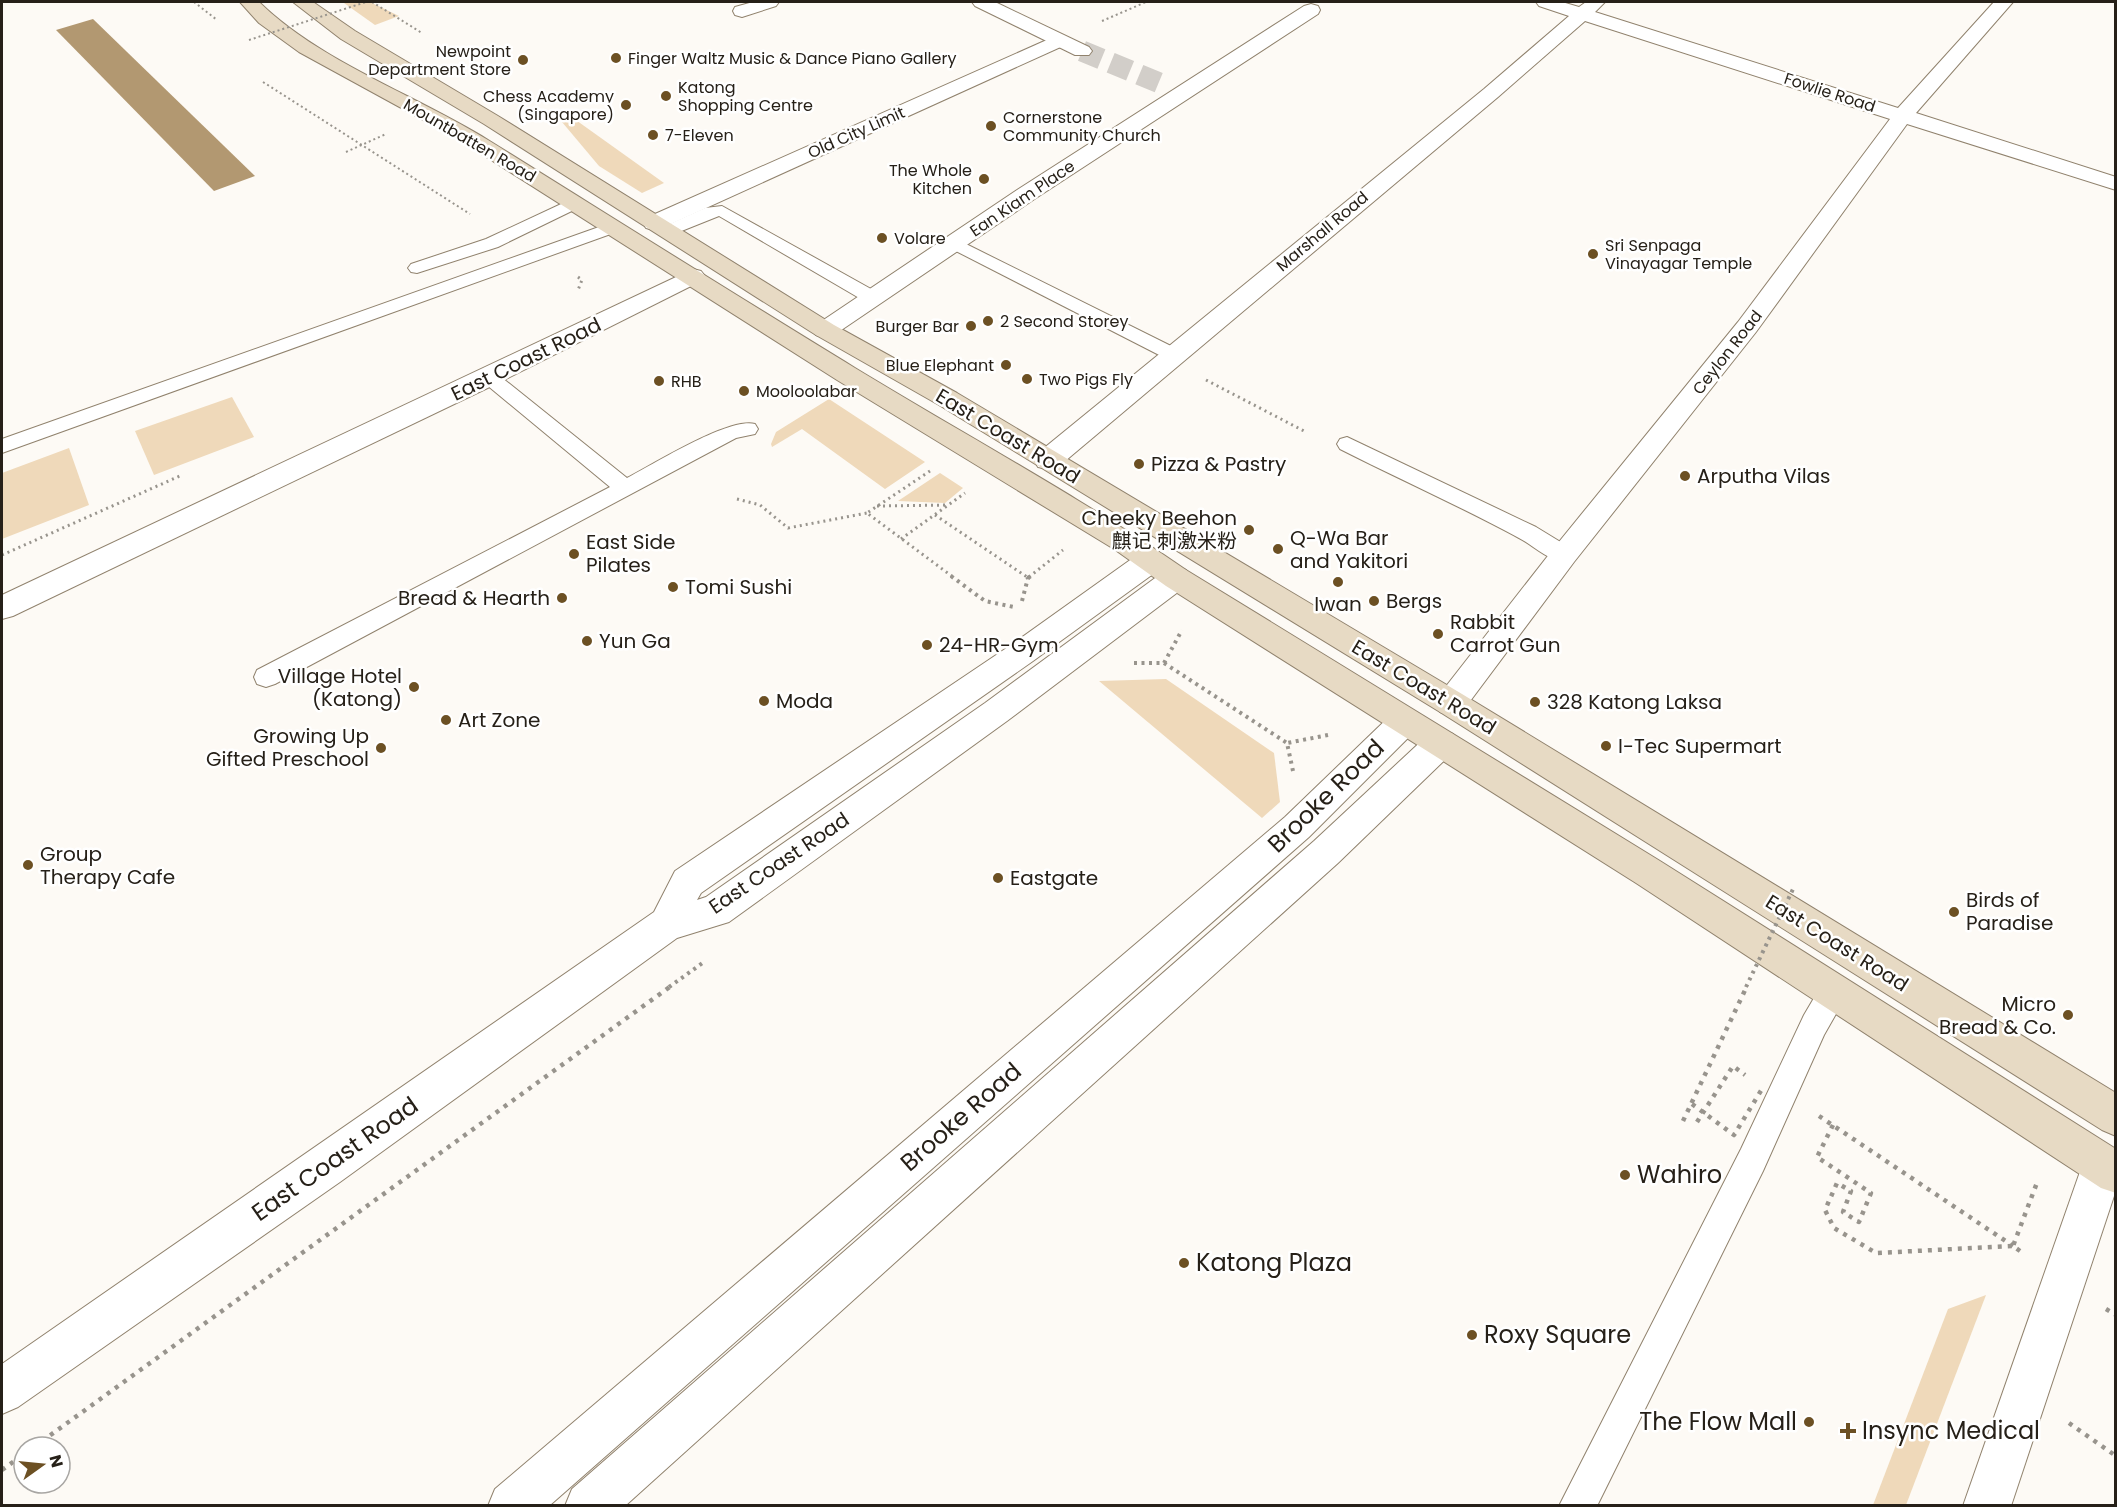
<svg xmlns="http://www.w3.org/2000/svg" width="2117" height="1507" viewBox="0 0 2117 1507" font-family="Poppins,'Noto Sans SC',sans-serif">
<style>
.green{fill:#efd9ba}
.water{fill:#b29871}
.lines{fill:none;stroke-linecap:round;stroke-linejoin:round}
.minor-tunnel{stroke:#d2cec9;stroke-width:21;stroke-dasharray:21 10;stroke-linecap:butt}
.service-casing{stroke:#90826d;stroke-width:2}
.pedestrian-casing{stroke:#90826d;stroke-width:2}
.minor-casing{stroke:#90826d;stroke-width:2}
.secondary-casing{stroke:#90826d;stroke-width:2}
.path-far3{stroke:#98948d;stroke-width:2;stroke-dasharray:2 3;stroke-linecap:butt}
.path-far2{stroke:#98948d;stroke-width:3;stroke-dasharray:2 4;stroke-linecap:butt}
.path-far1{stroke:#98948d;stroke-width:4;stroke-dasharray:3 4.5;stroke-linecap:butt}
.path{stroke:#98948d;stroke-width:4.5;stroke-dasharray:4 6;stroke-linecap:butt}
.service{fill:#fff;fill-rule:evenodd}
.pedestrian{fill:#fff;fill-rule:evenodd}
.minor{fill:#fff;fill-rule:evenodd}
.secondary{fill:#e7dac4;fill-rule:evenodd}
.path-bridge-far2{stroke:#98948d;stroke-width:2;stroke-dasharray:2 3;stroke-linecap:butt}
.path-bridge-far1{stroke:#98948d;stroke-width:4;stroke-dasharray:3 4.5;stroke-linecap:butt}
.path-bridge{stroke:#98948d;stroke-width:4.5;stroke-dasharray:4 6;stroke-linecap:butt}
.poi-dot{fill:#6c5023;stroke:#fff;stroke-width:2}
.labels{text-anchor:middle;stroke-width:5;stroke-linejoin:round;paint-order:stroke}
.far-poi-label{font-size:16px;fill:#262018;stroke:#fff;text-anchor:start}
.far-street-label{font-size:16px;fill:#262018;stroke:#fff}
.street-label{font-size:20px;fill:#262018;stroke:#fff}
.poi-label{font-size:20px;fill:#262018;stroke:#fff;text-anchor:start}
.near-street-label{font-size:24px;fill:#262018;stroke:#fff}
.near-poi-label{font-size:24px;fill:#262018;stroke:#fff;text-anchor:start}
</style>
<rect width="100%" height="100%" fill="#fdfaf5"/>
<!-- green -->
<g class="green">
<polygon points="348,2 370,2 399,16 375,25 344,3"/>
<polygon points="573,118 664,183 642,193 599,166 562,122"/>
<polygon points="232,397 254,437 154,475 135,431"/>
<polygon points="829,399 925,462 885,489 802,429 772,447 771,444 776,432"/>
<polygon points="69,448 89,505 2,539 2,473"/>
<polygon points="940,473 963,488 945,503 898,501"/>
<polygon points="1166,679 1274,753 1280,802 1262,818 1099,681"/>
<polygon points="1986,1295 1906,1505 1873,1505 1948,1309"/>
</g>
<!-- water -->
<polygon class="water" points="93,19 255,176 214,191 56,30"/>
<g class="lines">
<!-- minor-tunnel -->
<polyline class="minor-tunnel" points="1082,51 1162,84"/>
<defs>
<g id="service">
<polygon points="574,198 580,199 583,203 580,207 498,247 417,273 411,272 408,268 411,264 486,239"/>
<polygon points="722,206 880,294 882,298 880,302 866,302 719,216 669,236 663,235 660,231 663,227 705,208"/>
<polygon points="613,222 619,223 622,227 619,231 2,453 2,439"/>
<polygon points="954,238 1181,351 1184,355 1181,359 1167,359 948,247 945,243 948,239"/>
<path d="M489,371L496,373L627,478C654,464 729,417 755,424L758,429L755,434L736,438L275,684L266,687L257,684L254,677L257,670L610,487L482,381L479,377L482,373Z"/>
<path d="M1347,437L1536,527L1572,549L1575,555L1572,561C1553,566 1535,546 1519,538C1460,506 1399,479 1340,449L1337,444L1340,439Z"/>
<polygon points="1834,977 1844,981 1849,991 1824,1035 1763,1171 1597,1506 1559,1506 1741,1149 1804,1015 1824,981"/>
</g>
<polygon id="pedestrian" points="1058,35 1065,37 1068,41 1065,45 662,228 654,230 646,228 643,223 646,218"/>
<g id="minor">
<polygon points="753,2 779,2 776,6 742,17 735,15 733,11 735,7"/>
<polygon points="972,2 995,2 1089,47 1092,51 1089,55 1075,55 975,6"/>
<polygon points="1536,2 1562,2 1579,7 1586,2 1605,2 1595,12 1898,108 1994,2 2013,2 1916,113 2116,177 2116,190 1907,124 1756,332 1574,562 1462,712 1451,716 1440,712 1435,703 1440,694 1554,548 1738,322 1890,119 1585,21 1498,97 1058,467 1048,469 1038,467 1034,460 1038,453 1484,89 1569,16 1539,6"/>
<polygon points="1311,4 1318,6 1320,10 1318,14 1033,200 834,335 825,338 816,335 813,330 816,325 1017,190 1304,6"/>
<polygon points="693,269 701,271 705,276 701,281 498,383 13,616 2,619 2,595"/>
<polygon points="1150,550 1160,553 1165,561 1160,569 1033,661 701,893 697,900 706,897 985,703 1166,570 1176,567 1186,570 1191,578 1186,586 1007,721 729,922 677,938 340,1182 18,1407 2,1414 2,1364 654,912 675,871 1011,645 1140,553"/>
<polygon points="1404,709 1415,713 1420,722 1415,731 1309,837 549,1506 488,1506 495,1489 1285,817 1393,713"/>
<polygon points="1441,730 1453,734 1457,743 1453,752 1338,863 625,1506 565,1506 572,1489 1314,841 1429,734"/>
<polygon points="2103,1145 2116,1151 2116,1190 2011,1506 1963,1506 2082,1166 2088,1151"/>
</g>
<g id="secondary">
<path d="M240,2H259C319,61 415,95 488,140C610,216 732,293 855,368C965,435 1080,497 1186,570L1660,861L2116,1149V1193L2101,1188L1636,883L1166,586L1114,549L837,380L458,139L299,52L259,23Z"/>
<polygon points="293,2 313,2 355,31 498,116 834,325 957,393 1462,694 2116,1093 2116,1136 2102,1130 1440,712 939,405 816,335 484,124 341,39"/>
</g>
</defs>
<!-- service casing -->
<use href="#service" class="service-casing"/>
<!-- pedestrian casing -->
<use href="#pedestrian" class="pedestrian-casing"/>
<!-- minor casing -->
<use href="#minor" class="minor-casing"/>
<!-- secondary casing -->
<use href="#secondary" class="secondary-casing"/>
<!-- path-far3 -->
<g class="path-far3">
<polyline points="194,2 217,20"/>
<polyline points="372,2 422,33"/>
<polyline points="1102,21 1146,2"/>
<polyline points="263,82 470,214"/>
<polyline points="346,152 386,134"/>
</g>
<!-- path-far2 -->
<g class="path-far2">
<polyline points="578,277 582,280 578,290"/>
<polyline points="1206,380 1304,431"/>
<polyline points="930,471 867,513 953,577"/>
<polyline points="737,499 760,505 788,528 867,513"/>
<polyline points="877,506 948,505"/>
<polyline points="935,515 1027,577"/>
<polyline points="901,539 965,493"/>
<polyline points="2,555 182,475"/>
<polyline points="1029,577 1063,550"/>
</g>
<!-- path-far1 -->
<g class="path-far1">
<polyline points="951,576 985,601 1014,607"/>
<polyline points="1028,578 1031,576"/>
<polyline points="1022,601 1028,578 1025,576"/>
<polyline points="1134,663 1164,663 1182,630"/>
<polyline points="1164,663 1287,743"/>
<polyline points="1293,771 1287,743 1328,735"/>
<polyline points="669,987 704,962"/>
</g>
<!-- path -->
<g class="path">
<polyline points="1819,1116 2013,1246"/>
<polyline points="1697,1122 1733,1066 1745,1075"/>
<polyline points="1833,1125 1817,1157 1871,1193 1859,1222 1843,1212 1851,1191 1837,1183 1825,1210 1834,1228 1876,1253 2013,1246"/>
<polyline points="2020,1251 2013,1246 2038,1180"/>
<polyline points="2106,1309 2116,1315"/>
<polyline points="2069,1423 2116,1456"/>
<polyline points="34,1447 671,986"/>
<polyline points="2,1470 24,1454"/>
</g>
<!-- service -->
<use href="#service" class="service"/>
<!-- pedestrian -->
<use href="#pedestrian" class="pedestrian"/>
<!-- minor -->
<use href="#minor" class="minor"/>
<!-- secondary -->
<use href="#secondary" class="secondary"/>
<!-- path-bridge-far2 -->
<polyline class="path-bridge-far2" points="249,40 366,2"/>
<!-- path-bridge-far1 -->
<polyline class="path-bridge-far1" points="1746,987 1794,887"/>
<!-- path-bridge -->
<g class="path-bridge">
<polyline points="1692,1104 1734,1135 1762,1089"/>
<polyline points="1683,1121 1747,986"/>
</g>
</g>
<!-- markers -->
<g class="poi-dot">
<circle cx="616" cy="58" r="6"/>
<circle cx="523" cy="60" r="6"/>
<circle cx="666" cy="96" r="6"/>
<circle cx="626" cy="105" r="6"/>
<circle cx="991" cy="126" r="6"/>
<circle cx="653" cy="135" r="6"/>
<circle cx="984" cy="179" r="6"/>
<circle cx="882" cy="238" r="6"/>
<circle cx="1593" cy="254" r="6"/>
<circle cx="988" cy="321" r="6"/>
<circle cx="971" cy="326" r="6"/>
<circle cx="1006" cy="365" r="6"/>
<circle cx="1027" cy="379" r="6"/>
<circle cx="659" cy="381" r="6"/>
<circle cx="744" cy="391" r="6"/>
<circle cx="1139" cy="464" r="6"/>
<circle cx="1685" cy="476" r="6"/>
<circle cx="1249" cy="530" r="6"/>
<circle cx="1278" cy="549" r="6"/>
<circle cx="574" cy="554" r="6"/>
<circle cx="1338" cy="582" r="6"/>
<circle cx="673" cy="587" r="6"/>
<circle cx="562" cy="598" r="6"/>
<circle cx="1374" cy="601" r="6"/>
<circle cx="1438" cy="634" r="6"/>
<circle cx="587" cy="641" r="6"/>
<circle cx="927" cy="645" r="6"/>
<circle cx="414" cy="687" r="6"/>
<circle cx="764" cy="701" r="6"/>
<circle cx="1535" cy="702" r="6"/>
<circle cx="446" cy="720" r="6"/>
<circle cx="1606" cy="746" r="6"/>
<circle cx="381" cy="748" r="6"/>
<circle cx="28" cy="865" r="6"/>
<circle cx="998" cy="878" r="6"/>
<circle cx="1954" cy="912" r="6"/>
<circle cx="2068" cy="1015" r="6"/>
<circle cx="1625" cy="1175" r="6"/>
<circle cx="1184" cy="1263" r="6"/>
<circle cx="1472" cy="1335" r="6"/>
<circle cx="1809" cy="1422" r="6"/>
<path d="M1845 1422h6v6h6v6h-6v6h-6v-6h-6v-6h6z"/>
</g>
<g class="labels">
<!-- far-poi labels -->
<g class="far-poi-label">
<text x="511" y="57" text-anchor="end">Newpoint<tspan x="511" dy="18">Department Store</tspan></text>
<text x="628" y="64">Finger Waltz Music &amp; Dance Piano Gallery</text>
<text x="678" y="93">Katong<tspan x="678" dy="18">Shopping Centre</tspan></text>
<text x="614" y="102" text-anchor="end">Chess Academy<tspan x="614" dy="18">(Singapore)</tspan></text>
<text x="1003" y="123">Cornerstone<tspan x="1003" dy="18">Community Church</tspan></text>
<text x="665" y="141">7-Eleven</text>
<text x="972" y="176" text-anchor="end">The Whole<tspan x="972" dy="18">Kitchen</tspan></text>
<text x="894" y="244">Volare</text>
<text x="1605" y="251">Sri Senpaga<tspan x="1605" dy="18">Vinayagar Temple</tspan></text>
<text x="1000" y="327">2 Second Storey</text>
<text x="959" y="332" text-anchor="end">Burger Bar</text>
<text x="994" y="371" text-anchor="end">Blue Elephant</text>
<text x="1039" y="385">Two Pigs Fly</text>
<text x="671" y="387">RHB</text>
<text x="756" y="397">Mooloolabar</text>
</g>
<!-- far-street labels -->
<g class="far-street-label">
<text transform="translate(1830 92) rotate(18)" y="6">Fowlie Road</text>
<text transform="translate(856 132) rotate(-24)" y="6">Old City Limit</text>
<text transform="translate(470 140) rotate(30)" y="6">Mountbatten Road</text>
<text transform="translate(1022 198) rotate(-34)" y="6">Ean Kiam Place</text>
<text transform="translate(1322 231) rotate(-40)" y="6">Marshall Road</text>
<text transform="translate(1727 352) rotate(-52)" y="6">Ceylon Road</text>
</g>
<!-- street labels -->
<g class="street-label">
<text transform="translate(526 359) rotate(-26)" y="7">East Coast Road</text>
<text transform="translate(1008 436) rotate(31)" y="7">East Coast Road</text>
<text transform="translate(1424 687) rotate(31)" y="7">East Coast Road</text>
<text transform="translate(779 863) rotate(-34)" y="7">East Coast Road</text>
<text transform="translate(1837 943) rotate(32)" y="7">East Coast Road</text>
</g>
<!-- poi labels -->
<g class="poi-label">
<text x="1151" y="471">Pizza &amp; Pastry</text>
<text x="1697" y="483">Arputha Vilas</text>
<text x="1237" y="525" text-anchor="end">Cheeky Beehon<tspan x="1237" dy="23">麒记 刺激米粉</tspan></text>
<text x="1290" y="545">Q-Wa Bar<tspan x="1290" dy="23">and Yakitori</tspan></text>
<text x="586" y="549">East Side<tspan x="586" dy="23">Pilates</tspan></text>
<text x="685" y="594">Tomi Sushi</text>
<text x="550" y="605" text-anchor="end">Bread &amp; Hearth</text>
<text x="1386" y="608">Bergs</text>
<text x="1338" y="611" text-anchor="middle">Iwan</text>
<text x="1450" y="629">Rabbit<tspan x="1450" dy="23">Carrot Gun</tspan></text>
<text x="599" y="648">Yun Ga</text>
<text x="939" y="652">24-HR-Gym</text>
<text x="402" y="683" text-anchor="end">Village Hotel<tspan x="402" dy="23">(Katong)</tspan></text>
<text x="776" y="708">Moda</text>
<text x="1547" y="709">328 Katong Laksa</text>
<text x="458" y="727">Art Zone</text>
<text x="369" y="743" text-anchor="end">Growing Up<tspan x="369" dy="23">Gifted Preschool</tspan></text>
<text x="1618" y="753">I-Tec Supermart</text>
<text x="40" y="861">Group<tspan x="40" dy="23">Therapy Cafe</tspan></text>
<text x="1010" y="885">Eastgate</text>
<text x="1966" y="907">Birds of<tspan x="1966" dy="23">Paradise</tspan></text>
<text x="2056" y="1011" text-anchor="end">Micro<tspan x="2056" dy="23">Bread &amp; Co.</tspan></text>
</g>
<!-- near-street labels -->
<g class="near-street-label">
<text transform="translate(1326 796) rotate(-44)" y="8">Brooke Road</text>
<text transform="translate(961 1117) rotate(-41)" y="8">Brooke Road</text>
<text transform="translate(335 1159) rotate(-35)" y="8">East Coast Road</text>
</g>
<!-- near-poi labels -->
<g class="near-poi-label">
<text x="1637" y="1183">Wahiro</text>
<text x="1196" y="1271">Katong Plaza</text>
<text x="1484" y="1343">Roxy Square</text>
<text x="1797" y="1430" text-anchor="end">The Flow Mall</text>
<text x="1862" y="1439">Insync Medical</text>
</g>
</g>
<!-- border -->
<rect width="2117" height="1507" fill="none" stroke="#262018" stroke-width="6"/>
<!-- north arrow -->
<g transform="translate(42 1465) rotate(75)"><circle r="28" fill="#ffffff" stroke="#a8a6a3" stroke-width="1.5"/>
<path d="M0-4.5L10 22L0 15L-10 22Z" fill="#6c5023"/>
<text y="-9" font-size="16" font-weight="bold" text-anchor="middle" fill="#262018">N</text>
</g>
</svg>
